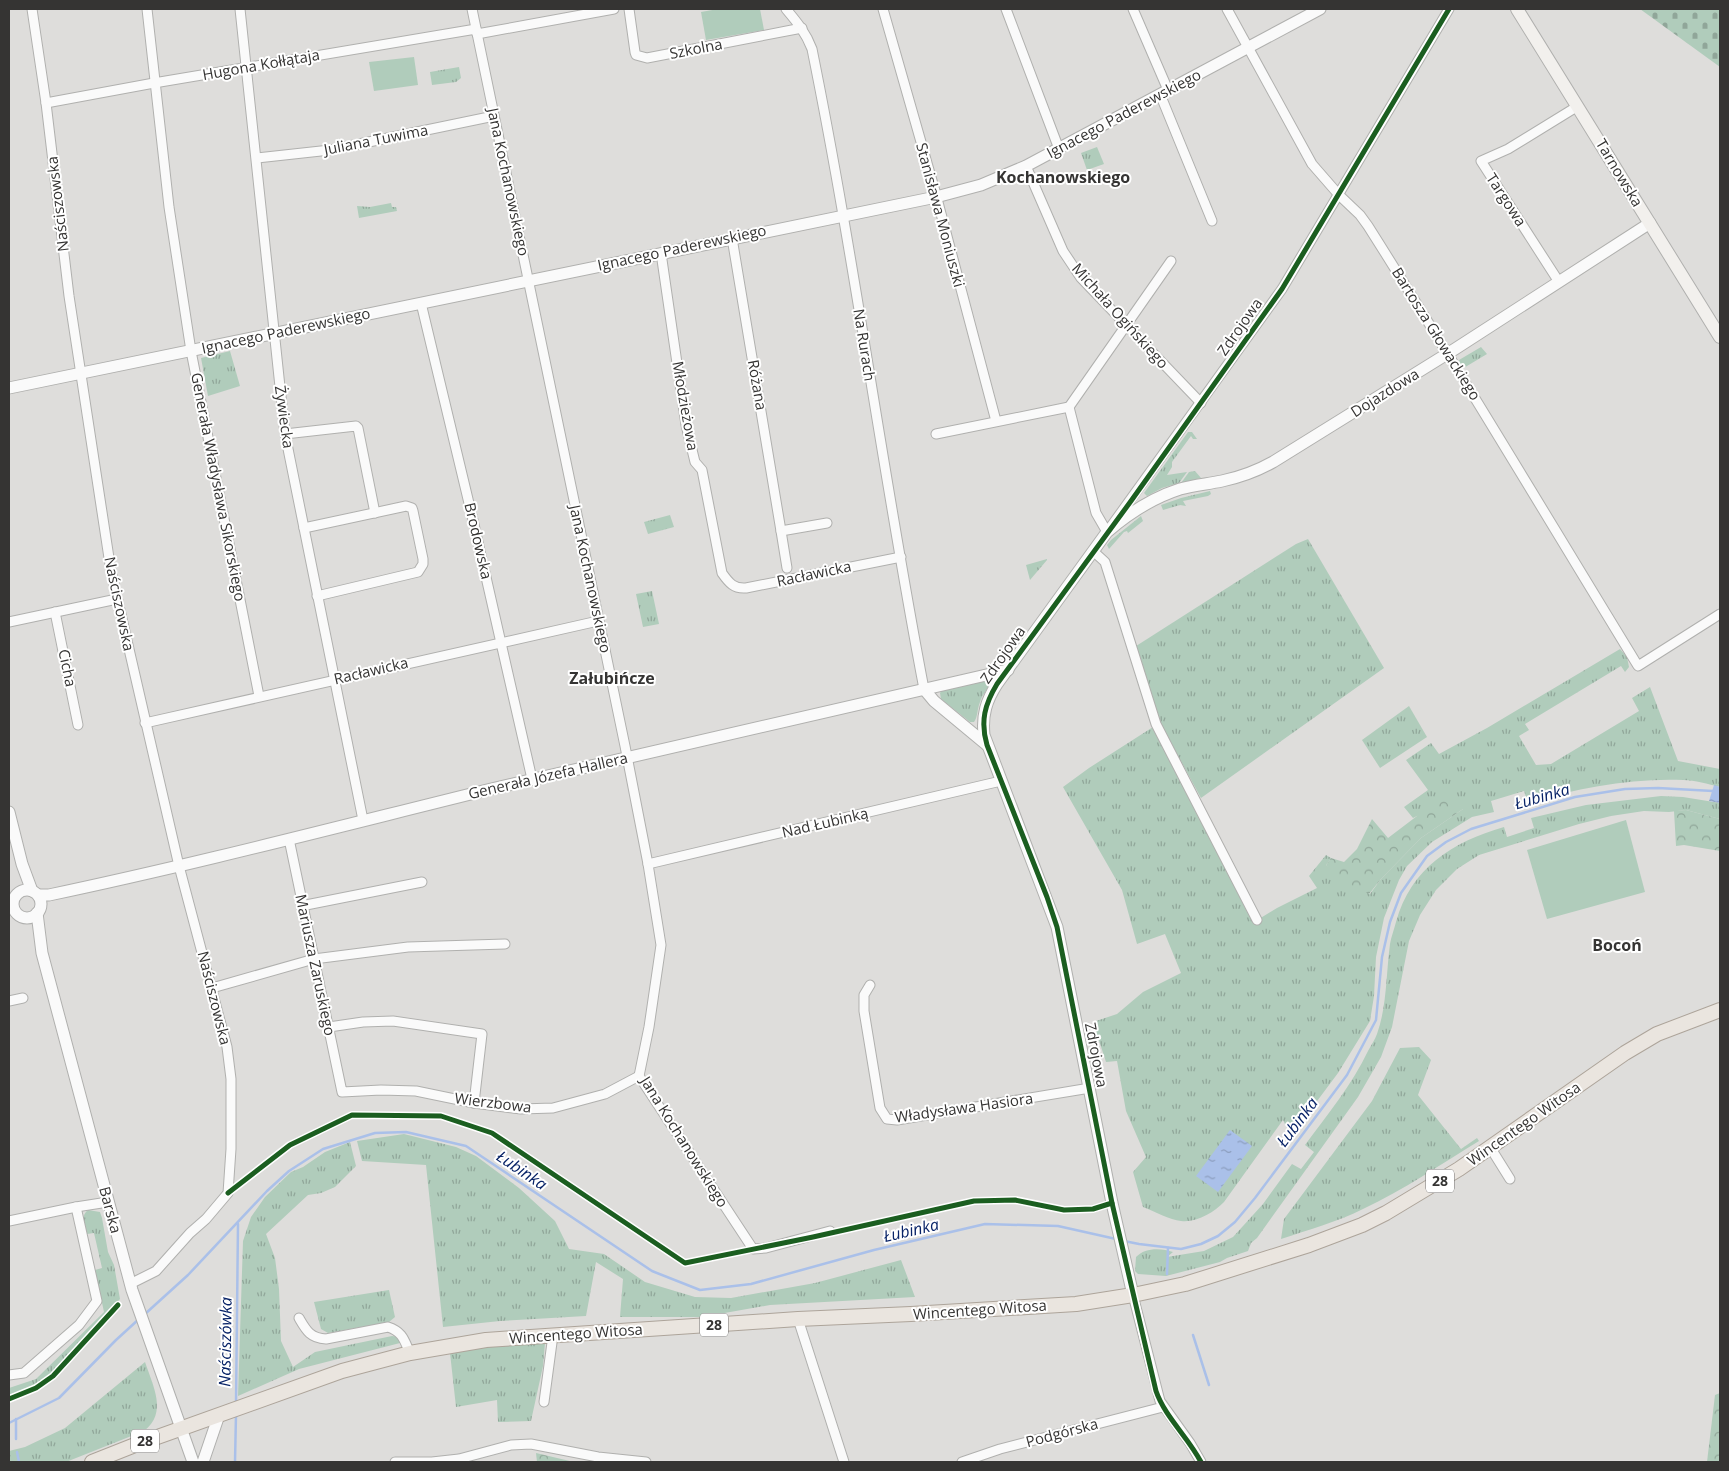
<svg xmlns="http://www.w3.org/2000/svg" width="1729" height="1471" viewBox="0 0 1729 1471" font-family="'Open Sans',sans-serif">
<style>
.grass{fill:url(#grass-tufts)}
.forest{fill:url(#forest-crowns)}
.cemetery{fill:url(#cemetery-stones)}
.garden{fill:#b0ccbb}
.water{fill:url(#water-ripples)}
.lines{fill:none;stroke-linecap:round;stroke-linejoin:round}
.stream{stroke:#aac0e9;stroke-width:2.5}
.minor-casing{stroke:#b0b0ae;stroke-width:11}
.tertiary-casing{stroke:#b0b0ae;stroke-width:13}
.secondary-casing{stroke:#b0b0ae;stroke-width:14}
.primary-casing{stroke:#ada49a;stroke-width:16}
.minor{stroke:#fafafa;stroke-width:9}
.tertiary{stroke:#fafafa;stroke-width:11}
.secondary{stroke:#f2f0ed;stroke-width:12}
.primary{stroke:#eae5df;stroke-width:14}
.cycleway-casing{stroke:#fff;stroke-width:8}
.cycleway{stroke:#1b5e20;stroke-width:5}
.labels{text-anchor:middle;stroke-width:4;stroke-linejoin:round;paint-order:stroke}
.shield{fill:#fff;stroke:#727170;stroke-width:1}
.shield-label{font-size:14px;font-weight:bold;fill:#353433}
.street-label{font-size:15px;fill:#353433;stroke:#fff}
.neighbourhood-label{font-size:16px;font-weight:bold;fill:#353433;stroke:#fff}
.water-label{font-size:16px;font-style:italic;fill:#082367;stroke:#fff}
</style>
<defs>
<pattern id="grass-tufts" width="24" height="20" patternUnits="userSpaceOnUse" patternTransform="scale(1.25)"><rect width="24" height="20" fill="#b0ccbb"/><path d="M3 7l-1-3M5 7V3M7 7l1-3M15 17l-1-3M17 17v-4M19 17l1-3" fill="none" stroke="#90a699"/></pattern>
<pattern id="forest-crowns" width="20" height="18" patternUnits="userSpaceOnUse" patternTransform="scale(1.25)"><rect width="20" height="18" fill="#b0ccbb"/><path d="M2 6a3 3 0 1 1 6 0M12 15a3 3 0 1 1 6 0" fill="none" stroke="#90a699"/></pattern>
<pattern id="cemetery-stones" width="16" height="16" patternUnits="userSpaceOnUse" patternTransform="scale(1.25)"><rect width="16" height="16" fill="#b0ccbb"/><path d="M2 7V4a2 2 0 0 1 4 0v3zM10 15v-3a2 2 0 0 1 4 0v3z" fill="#90a699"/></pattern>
<pattern id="water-ripples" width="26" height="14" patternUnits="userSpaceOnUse" patternTransform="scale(1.25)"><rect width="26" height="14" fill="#aac0e9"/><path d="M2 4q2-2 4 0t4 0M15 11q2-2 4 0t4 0" fill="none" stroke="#8b9dbd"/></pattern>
</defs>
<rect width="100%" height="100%" fill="#dedddb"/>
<!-- grass -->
<g class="grass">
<polygon points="459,67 461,78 456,82 432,85 430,72"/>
<polygon points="1097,147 1104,164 1087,170 1081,153"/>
<polygon points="391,203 392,207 396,207 397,211 359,218 357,206 370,207"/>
<polygon points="1481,347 1487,354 1462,369 1459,360"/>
<polygon points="230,351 240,386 208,396 201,358"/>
<polygon points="1188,432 1192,432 1197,439 1193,439 1191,436 1172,462 1172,467 1167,475 1187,472 1179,483 1162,488 1147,496 1144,493"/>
<polygon points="1195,471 1201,478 1181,483 1189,472"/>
<polygon points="1210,491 1211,494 1208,496 1183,501 1186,506 1180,505 1163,510 1161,505 1181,498"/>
<polygon points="670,515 674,527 648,534 644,522"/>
<polygon points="1141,516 1143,521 1128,533 1127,531 1124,532 1109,549 1107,545 1111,540"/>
<polygon points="1308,539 1384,668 1201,798 1159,721 1133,648 1296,544"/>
<polygon points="1047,559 1047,560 1030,580 1026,565"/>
<polygon points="652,591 659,624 643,627 636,594"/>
<path d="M1620,649L1627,657L1629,667L1625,672L1621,666L1525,724L1529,730L1519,736L1536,765L1551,764L1639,711L1632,698L1650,687L1678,761L1720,769V787C1708,784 1695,780 1683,780C1630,778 1579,788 1528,803L1524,791L1491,801L1494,812L1472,817L1432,842L1407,866L1399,880L1384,918L1376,957L1374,996L1370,1021L1338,1073L1291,1136L1283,1120L1224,1202C1214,1212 1197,1223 1181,1221C1170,1220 1154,1211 1143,1207L1133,1172L1146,1157L1126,1111L1117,1061L1106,1062L1093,1022L1117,1014L1143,992L1181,973L1165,934L1137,944L1122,890L1063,787L1089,768L1153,727L1254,922L1277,908L1317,888L1309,876L1326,855L1331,858L1326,865L1370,894L1381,879L1421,838L1463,809L1417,816L1413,818L1404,807L1428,790L1406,760L1431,743L1439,754L1487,728Z"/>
<path d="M990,680L992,683C987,689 982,695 980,702C977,709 978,717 974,722H970L941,699L940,693L942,690Z"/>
<polygon points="1409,706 1427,737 1380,768 1362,740"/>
<path d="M1661,796L1683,797L1720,803V819L1686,810L1669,812L1644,811L1611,816L1579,824L1479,855L1457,869L1436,890L1420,915L1409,941L1392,1027L1381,1057L1358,1097L1257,1238L1251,1243L1248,1251L1227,1258L1220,1262L1166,1276L1138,1274L1135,1271L1136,1257C1145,1247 1162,1248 1173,1252L1167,1257L1204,1251L1233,1237L1263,1204L1292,1164L1301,1169L1314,1152L1305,1145C1327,1115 1352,1085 1368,1051C1371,1045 1375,1040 1377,1034C1387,1006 1386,974 1390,944C1391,937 1394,930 1396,922C1411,868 1452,842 1504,827L1507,837L1534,828L1531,818L1586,805Z"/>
<path d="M1419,1047L1431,1060L1418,1095L1461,1149L1477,1138L1479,1141C1441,1164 1404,1190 1363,1209C1337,1222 1308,1230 1281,1239L1284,1219L1372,1101L1400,1048Z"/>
<polygon points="404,1134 456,1147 476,1156 519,1188 555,1221 569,1249 604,1254 645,1282 695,1297 731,1298 815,1283 901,1260 915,1297 770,1305 702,1317 620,1317 623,1279 596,1262 586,1316 500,1321 443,1327 426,1165 362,1161 357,1141"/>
<polygon points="350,1142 356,1166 335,1187 321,1193 308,1195 266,1234 275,1258 279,1289 281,1341 293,1367 315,1352 392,1336 399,1337 400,1343 299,1369 238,1396 243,1241 251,1217 265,1197 291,1172 303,1167 325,1152"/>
<path d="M88,1210L100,1212L102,1218L108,1252L114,1265L120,1299L50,1375L21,1393L9,1397V1388L36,1379L104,1312L95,1270L102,1268L94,1233L87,1234C85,1225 80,1216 88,1210Z"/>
<polygon points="389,1290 395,1317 389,1322 328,1333 321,1329 314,1302"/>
<polygon points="545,1343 543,1366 531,1421 498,1422 497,1400 456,1407 450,1353 491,1345"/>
<path d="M145,1362C153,1386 168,1413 144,1431L66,1462H9V1451L25,1447L65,1428Z"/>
</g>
<!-- forest -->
<g class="forest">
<polygon points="1446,789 1463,809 1421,838 1381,879 1369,894 1346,883 1326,865 1331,858 1344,862 1357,849 1372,819 1388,838 1417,816"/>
<polygon points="1686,810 1720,819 1720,851 1684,845 1676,846 1674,811"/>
<polygon points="1720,1393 1720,1462 1707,1462 1715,1395"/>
<polygon points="536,1453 574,1462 537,1462"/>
</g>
<!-- cemetery -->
<polygon class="cemetery" points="1640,9 1720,9 1720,67"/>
<!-- garden -->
<g class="garden">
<polygon points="718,9 760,9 764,30 706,40 701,12"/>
<polygon points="414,57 418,85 374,91 369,62"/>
<polygon points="1626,820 1645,892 1547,919 1527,850"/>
</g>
<!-- water -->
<g class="water">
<polygon points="1714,785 1720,787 1720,803 1709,801"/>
<polygon points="1230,1130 1252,1146 1218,1192 1196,1176"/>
</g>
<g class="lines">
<!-- stream -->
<g class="stream">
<polyline points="1124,1241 1139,1244 1181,1249 1201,1244 1218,1236 1235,1222 1255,1198 1347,1075 1376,1020 1382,957 1390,922 1401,893 1427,856 1446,842 1471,829 1575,797 1625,789 1658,788 1713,791"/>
<polyline points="1167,1274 1168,1248"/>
<polyline points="145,1314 188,1275 267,1191 289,1171 323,1149 375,1133 406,1132 466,1146 652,1271 700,1290 751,1284 874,1250 985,1224 1058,1226 1116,1239"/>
<polyline points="1193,1335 1209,1385"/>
<polyline points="236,1403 238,1224"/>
<polyline points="16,1419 16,1439"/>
<polyline points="9,1423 59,1398 116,1340 139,1319"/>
<polyline points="17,1452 19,1462"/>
<polyline points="235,1462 236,1414"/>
</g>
<defs>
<g id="minor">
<polyline points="32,9 46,103 69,296 111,571 179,866 227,1047 231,1079 231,1149 228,1193 206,1219 190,1233 156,1271 130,1284"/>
<polyline points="147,9 169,207 191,351 259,696"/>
<polyline points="240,9 285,434 363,820"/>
<polyline points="472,9 625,746 648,864 661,945 649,1027 639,1076 753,1249 766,1248 830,1231"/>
<polyline points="629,9 635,52 636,55 647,58 802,28"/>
<path d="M786,9C797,22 806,33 812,49C855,261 883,476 924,689"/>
<polyline points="883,9 935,191 996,421"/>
<polyline points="1006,9 1059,149"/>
<polyline points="1133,9 1168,90"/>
<path d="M1227,9L1312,164L1339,195L1360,215L1368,226C1460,371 1548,519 1638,666L1720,614"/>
<polyline points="477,34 614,9"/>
<polyline points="1160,94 1212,221"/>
<polyline points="46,103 154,83 476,29"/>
<polyline points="257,158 330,150 494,116"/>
<polyline points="1026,166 1063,251 1081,278 1201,403"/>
<polyline points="732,238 781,531 827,523"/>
<path d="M661,253L686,425L695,462L702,470L722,573C729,583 734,589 746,588L901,557"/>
<polyline points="1559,282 1481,161 1508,149 1578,106"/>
<polyline points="421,303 473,520 532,779"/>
<polyline points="1069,407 1096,513 1107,532 1282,289 1449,9"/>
<polyline points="1069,407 1171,261"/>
<polyline points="285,434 356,426 358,428 375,513"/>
<polyline points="936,434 1069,407"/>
<polyline points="304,528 406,506 412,508 413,511 423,559 423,564 418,572 317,596"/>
<polyline points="781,531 787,568"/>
<polyline points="1093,551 1105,562 1156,724 1257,920"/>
<polyline points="55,612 78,725"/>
<polyline points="9,622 117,599"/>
<polyline points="145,723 598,621"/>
<polyline points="289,839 342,1092 381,1090 416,1091 474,1103 521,1109 553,1108 605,1094 639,1076"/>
<polyline points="648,864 1001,781"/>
<polyline points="301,906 422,882"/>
<polyline points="870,985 864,995 864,1011 880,1108 887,1119 897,1120 1090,1088"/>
<polyline points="212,988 314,959 408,947 505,944"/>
<polyline points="9,1001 23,998"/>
<polyline points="329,1027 363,1022 393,1021 482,1034 474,1103"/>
<polyline points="1490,1147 1510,1179"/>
<polyline points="9,1221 76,1207 108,1202"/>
<polyline points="1133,1295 1160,1401 1190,1443 1201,1462"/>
<path d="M299,1318C306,1330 310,1338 326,1339L388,1327C403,1332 404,1340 410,1353"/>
<polyline points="798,1319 844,1462"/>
<polyline points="9,1375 24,1373 79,1325 97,1301 76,1207"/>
<polyline points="544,1402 553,1335"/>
<polyline points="395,1462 432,1462 459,1459 511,1445 531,1444 598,1457 646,1462"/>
<polyline points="962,1462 1000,1449 1163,1407"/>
</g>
<g id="tertiary">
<polyline points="9,388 936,197 981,185 1026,166 1320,9"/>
<polyline points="924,689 934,701 987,745"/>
<polyline points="9,812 22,864 32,891"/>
<circle cx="27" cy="904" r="14"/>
<path d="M38,895H49C196,864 341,826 487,790C660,749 834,710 1008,670"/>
<polyline points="37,913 42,953 132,1290 193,1462"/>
<path d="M1133,1295L1112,1203L1057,927L984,735C982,715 986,701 997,684L1107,532C1129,513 1152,498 1180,489C1194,485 1208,484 1222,481C1241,477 1257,471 1273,462L1455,349L1650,223"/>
<polyline points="203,1462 219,1415"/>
</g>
<polyline id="secondary" points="1517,9 1720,337"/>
<polyline id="primary" points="92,1462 135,1445 342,1371 410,1353 486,1340 798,1319 911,1314 1076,1304 1133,1295 1185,1284 1309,1245 1362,1225 1386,1213 1459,1169 1625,1053 1657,1034 1720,1010"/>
</defs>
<!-- minor casing -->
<use href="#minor" class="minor-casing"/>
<!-- tertiary casing -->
<use href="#tertiary" class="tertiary-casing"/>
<!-- secondary casing -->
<use href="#secondary" class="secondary-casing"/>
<!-- primary casing -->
<use href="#primary" class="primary-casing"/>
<!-- minor -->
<use href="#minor" class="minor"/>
<!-- tertiary -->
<use href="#tertiary" class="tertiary"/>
<!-- secondary -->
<use href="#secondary" class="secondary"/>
<!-- primary -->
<use href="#primary" class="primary"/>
<defs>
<g id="cycleway">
<polyline points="228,1193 290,1145 352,1115 441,1116 492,1133 685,1263 813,1237 974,1201 1015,1200 1064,1210 1093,1209 1112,1203"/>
<polyline points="9,1399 36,1388 53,1376 118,1305"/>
<path d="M1201,1462C1188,1437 1165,1417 1156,1391L1112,1203L1057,927L1047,897L987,745C980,721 985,704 997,684L1131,501L1282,289L1449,9"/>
</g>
</defs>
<!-- cycleway casing -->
<use href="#cycleway" class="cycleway-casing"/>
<!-- cycleway -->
<use href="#cycleway" class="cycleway"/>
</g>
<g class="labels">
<!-- shield labels -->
<g class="shield">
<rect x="1426" y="1169.5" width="28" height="23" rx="4"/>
<rect x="700" y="1313.5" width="28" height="23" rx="4"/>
<rect x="131" y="1429.5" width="28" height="23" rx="4"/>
</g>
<g class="shield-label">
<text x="1440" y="1186">28</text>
<text x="714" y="1330">28</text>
<text x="145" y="1446">28</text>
</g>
<!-- street labels -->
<g class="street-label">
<text transform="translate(696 49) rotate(-11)" y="5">Szkolna</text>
<text transform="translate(261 65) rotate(-10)" y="5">Hugona Kołłątaja</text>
<text transform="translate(1124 114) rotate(-28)" y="5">Ignacego Paderewskiego</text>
<text transform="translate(376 140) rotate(-11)" y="5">Juliana Tuwima</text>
<text transform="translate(1619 173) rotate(59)" y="5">Tarnowska</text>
<text transform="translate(508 182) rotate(78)" y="5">Jana Kochanowskiego</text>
<text transform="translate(1506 200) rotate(57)" y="5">Targowa</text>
<text transform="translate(58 204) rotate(-97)" y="5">Naściszowska</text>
<text transform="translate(940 215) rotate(75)" y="5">Stanisława Moniuszki</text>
<text transform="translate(682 248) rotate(-12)" y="5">Ignacego Paderewskiego</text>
<text transform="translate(1120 316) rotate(48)" y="5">Michała Ogińskiego</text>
<text transform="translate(1240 327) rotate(-55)" y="5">Zdrojowa</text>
<text transform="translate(286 331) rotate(-12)" y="5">Ignacego Paderewskiego</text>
<text transform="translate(1436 334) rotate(58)" y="5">Bartosza Głowackiego</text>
<text transform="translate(864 345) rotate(81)" y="5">Na Rurach</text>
<text transform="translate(757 385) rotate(80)" y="5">Różana</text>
<text transform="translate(1385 393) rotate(-32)" y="5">Dojazdowa</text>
<text transform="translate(685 406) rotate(80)" y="5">Młodzieżowa</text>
<text transform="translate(284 417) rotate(82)" y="5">Żywiecka</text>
<text transform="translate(218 487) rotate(79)" y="5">Generała Władysława Sikorskiego</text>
<text transform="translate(478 541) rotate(77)" y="5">Brodowska</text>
<text transform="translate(814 574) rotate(-12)" y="5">Racławicka</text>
<text transform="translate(590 579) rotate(78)" y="5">Jana Kochanowskiego</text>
<text transform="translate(119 604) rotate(78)" y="5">Naściszowska</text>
<text transform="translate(1003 655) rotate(-55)" y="5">Zdrojowa</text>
<text transform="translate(67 668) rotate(78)" y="5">Cicha</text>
<text transform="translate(371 671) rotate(-13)" y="5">Racławicka</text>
<text transform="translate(548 776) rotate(-13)" y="5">Generała Józefa Hallera</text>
<text transform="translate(825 823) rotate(-13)" y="5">Nad Łubinką</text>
<text transform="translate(315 965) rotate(78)" y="5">Mariusza Zaruskiego</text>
<text transform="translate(214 998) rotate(76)" y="5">Naściszowska</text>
<text transform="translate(1096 1055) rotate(79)" y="5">Zdrojowa</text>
<text transform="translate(493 1103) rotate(7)" y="5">Wierzbowa</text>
<text transform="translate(964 1108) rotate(-8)" y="5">Władysława Hasiora</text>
<text transform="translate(1524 1124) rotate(-35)" y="5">Wincentego Witosa</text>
<text transform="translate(684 1142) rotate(58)" y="5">Jana Kochanowskiego</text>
<text transform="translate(110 1210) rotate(75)" y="5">Barska</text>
<text transform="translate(980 1310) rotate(-4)" y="5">Wincentego Witosa</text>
<text transform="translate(576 1334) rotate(-4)" y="5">Wincentego Witosa</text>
<text transform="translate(1062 1433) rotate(-15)" y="5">Podgórska</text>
</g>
<!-- neighbourhood labels -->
<g class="neighbourhood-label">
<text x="1063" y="183">Kochanowskiego</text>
<text x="612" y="684">Załubińcze</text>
<text x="1617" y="951">Bocoń</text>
</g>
<!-- water labels -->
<g class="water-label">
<text transform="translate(1542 796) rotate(-16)" y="6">Łubinka</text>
<text transform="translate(1297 1122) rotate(-53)" y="6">Łubinka</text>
<text transform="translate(522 1170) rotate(34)" y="6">Łubinka</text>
<text transform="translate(911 1230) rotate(-13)" y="6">Łubinka</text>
<text transform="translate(225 1342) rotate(-89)" y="6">Naściszówka</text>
</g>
</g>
<!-- border -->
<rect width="1729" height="1471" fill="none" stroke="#353433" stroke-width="20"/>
</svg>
